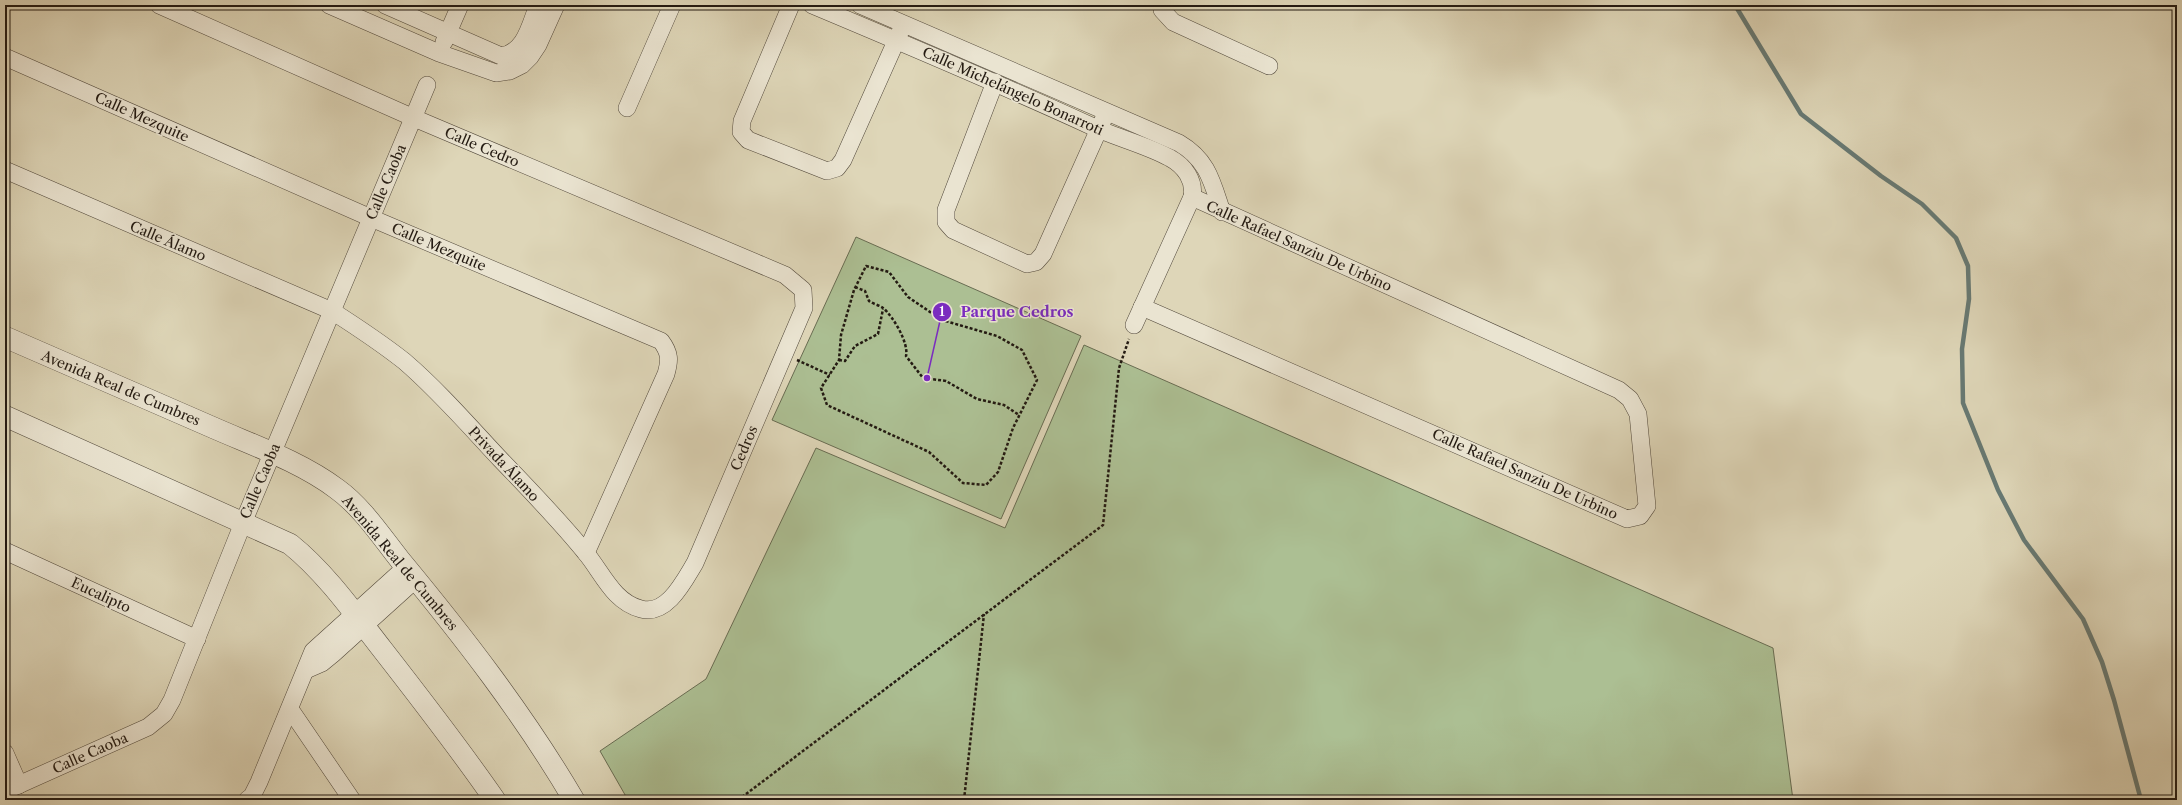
<svg xmlns="http://www.w3.org/2000/svg" width="2182" height="805" viewBox="0 0 2182 805" font-family="'Libre Caslon Text',serif">
<style>
.green{fill:#acbf93;stroke:#686c52}
.lines{fill:none;stroke-linecap:round;stroke-linejoin:round}
.stream{stroke:#677973;stroke-width:4.5}
.minor-casing{stroke:#52493c;stroke-width:18}
.tertiary-casing{stroke:#52493c;stroke-width:22}
.path{stroke:#231a12;stroke-width:2.5;stroke-dasharray:3 2;stroke-linecap:butt}
.minor{stroke:#eae4d1;stroke-width:17}
.tertiary{stroke:#eae4d1;stroke-width:21}
.labels{text-anchor:middle;stroke-width:3;stroke-linejoin:round;paint-order:stroke}
.street-label{font-size:14px;fill:#231a12;stroke:#eae4d1}
.leader{fill:none;stroke:#7b2cbf;stroke-width:1.5}
.callout-dot{fill:#7b2cbf;stroke:#eae4d1;stroke-width:1.5}
.mark-label{font-size:12px;text-anchor:middle;font-weight:bold;fill:#fff}
.callout-label{font-size:15px;text-anchor:middle;font-weight:bold;fill:#7b2cbf;stroke:#eae4d1;stroke-width:3;stroke-linejoin:round;paint-order:stroke}
</style>
<rect width="100%" height="100%" fill="#ded6b8"/>
<filter id="stains"><feTurbulence type="fractalNoise" baseFrequency=".005" numOctaves="4"/><feColorMatrix values="0 0 0 0 .2 0 0 0 0 .09 0 0 0 0 .02 0 0 0 .5 -.17"/></filter>
<radialGradient id="worn" r=".72"><stop offset=".6" stop-color="#630" stop-opacity="0"/><stop offset="1" stop-color="#630" stop-opacity=".3"/></radialGradient>
<!-- green -->
<g class="green">
<polygon points="856,237 1081,336 1001,519 772,420"/>
<polygon points="1084,345 1773,648 1793,800 628,800 600,751 706,679 816,448 1005,528"/>
</g>
<g class="lines">
<!-- stream -->
<polyline class="stream" points="1735,5 1801,114 1881,176 1922,204 1956,238 1968,266 1969,299 1962,349 1963,403 1998,490 2024,540 2083,619 2102,662 2114,700 2141,800"/>
<defs>
<g id="minor">
<polyline points="329,5 439,53 496,73 510,71 522,65 530,57 538,45 556,5"/>
<path d="M385,5L501,56C525,53 530,25 538,5"/>
<polyline points="791,5 742,121 741,132 748,140 827,171 837,168 843,160 901,30"/>
<path d="M812,5C905,44 997,83 1089,125C1114,137 1147,145 1170,158C1185,166 1195,181 1192,197L1134,325"/>
<path d="M860,5L1179,143C1208,160 1212,182 1222,212"/>
<polyline points="1162,5 1162,10 1173,22 1269,66"/>
<polyline points="444,42 460,5"/>
<path d="M5,57L371,218L661,341C670,353 670,360 666,374L586,553"/>
<polyline points="995,82 946,210 946,222 953,230 1027,264 1036,262 1043,254 1103,120"/>
<polyline points="627,108 672,5"/>
<path d="M5,170L332,311C357,327 381,343 404,361C439,391 470,427 501,460C530,490 559,520 585,552C602,572 613,602 641,609C667,616 684,581 695,563L804,308L803,290L785,275L414,118L159,5"/>
<polyline points="1142,307 1627,519 1640,516 1647,506 1638,414 1630,399 1619,390 1192,197"/>
<polyline points="5,551 197,639"/>
<polyline points="306,670 322,663 333,654 416,579"/>
<polyline points="290,709 352,800"/>
<polyline points="5,753 19,785"/>
<polyline points="5,791 148,727 164,714 172,700 243,523 427,85"/>
<polyline points="247,800 252,796 259,782 313,651 406,567"/>
</g>
<g id="tertiary">
<path d="M5,337C75,368 145,398 214,428C255,446 301,462 337,489C362,507 381,536 400,560C463,636 524,715 574,800"/>
<path d="M5,416L290,544C326,573 354,613 382,649C421,699 459,748 495,800"/>
</g>
</defs>
<!-- minor casing -->
<use href="#minor" class="minor-casing"/>
<!-- tertiary casing -->
<use href="#tertiary" class="tertiary-casing"/>
<!-- path -->
<g class="path">
<polygon points="866,266 889,272 908,297 942,320 997,336 1022,350 1037,380 1013,428 998,472 986,485 963,483 929,452 827,405 821,388 839,360 841,335 854,290"/>
<path d="M855,287L865,291L869,301C873,304 879,305 883,308C893,316 909,343 906,356L923,378L946,381L977,399L1004,405L1019,415"/>
<polyline points="797,360 830,375"/>
<polyline points="839,360 845,361 855,346 878,334 883,309"/>
<polyline points="738,800 1103,525 1119,368 1129,339"/>
<polyline points="964,800 984,614"/>
</g>
<!-- minor -->
<use href="#minor" class="minor"/>
<!-- tertiary -->
<use href="#tertiary" class="tertiary"/>
</g>
<g class="labels">
<!-- street labels -->
<g class="street-label">
<text transform="translate(1013 91) rotate(24)" y="5">Calle Michelángelo Bonarroti</text>
<text transform="translate(142 117) rotate(24)" y="5">Calle Mezquite</text>
<text transform="translate(482 147) rotate(23)" y="5">Calle Cedro</text>
<text transform="translate(386 182) rotate(-67)" y="5">Calle Caoba</text>
<text transform="translate(168 241) rotate(23)" y="5">Calle Álamo</text>
<text transform="translate(1299 246) rotate(24)" y="5">Calle Rafael Sanziu De Urbino</text>
<text transform="translate(439 247) rotate(23)" y="5">Calle Mezquite</text>
<text transform="translate(121 388) rotate(23)" y="5">Avenida Real de Cumbres</text>
<text transform="translate(744 448) rotate(-67)" y="5">Cedros</text>
<text transform="translate(504 464) rotate(47)" y="5">Privada Álamo</text>
<text transform="translate(1525 474) rotate(24)" y="5">Calle Rafael Sanziu De Urbino</text>
<text transform="translate(260 481) rotate(-67)" y="5">Calle Caoba</text>
<text transform="translate(400 563) rotate(50)" y="5">Avenida Real de Cumbres</text>
<text transform="translate(101 595) rotate(25)" y="5">Eucalipto</text>
<text transform="translate(90 753) rotate(-24)" y="5">Calle Caoba</text>
</g>
</g>
<!-- callouts -->
<path class="leader" d="M927 378L942 312"/>
<g class="callout-dot">
<circle cx="927" cy="378" r="4"/>
<circle cx="942" cy="312" r="10"/>
</g>
<g class="mark-label">
<text x="942" y="316">1</text>
</g>
<g class="callout-label">
<text x="1017" y="317">Parque Cedros</text>
</g>
<!-- margin -->
<rect width="2182" height="805" fill="none" stroke="#ded6b8" stroke-width="20"/>
<rect x="6" y="6" width="2170" height="793" fill="none" stroke="#231a12" stroke-width="2"/>
<rect x="10" y="10" width="2162" height="785" fill="none" stroke="#231a12"/>
<rect width="100%" height="100%" filter="url(#stains)"/>
<rect width="100%" height="100%" fill="url(#worn)"/>
</svg>
